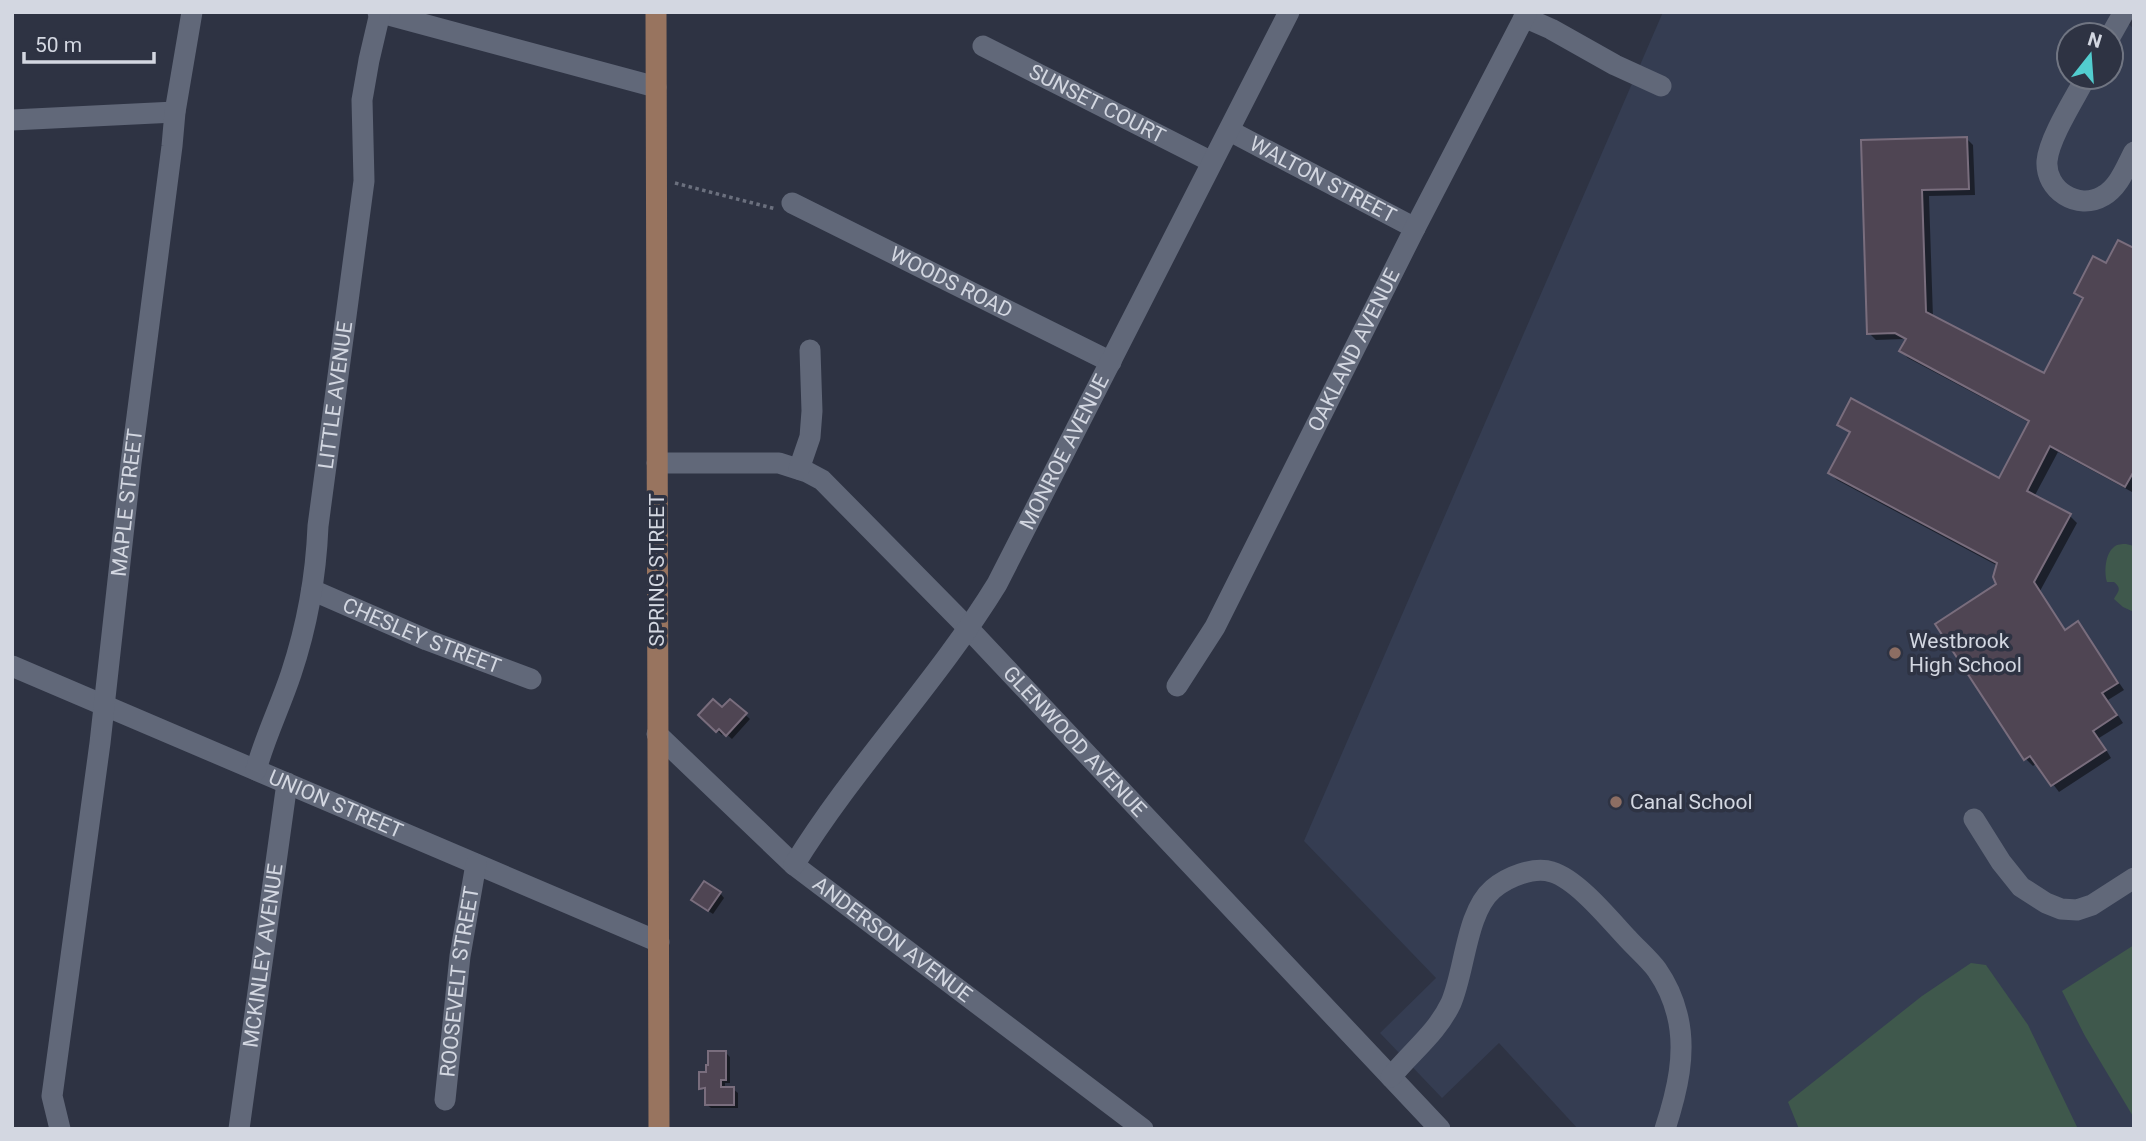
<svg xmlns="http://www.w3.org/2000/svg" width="2146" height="1141" viewBox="0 0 2146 1141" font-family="Roboto,sans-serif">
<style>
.built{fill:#353d52;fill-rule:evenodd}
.green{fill:#3f584c}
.shadow{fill:#0007}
.building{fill:#4f4553;stroke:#796d7d;stroke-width:2}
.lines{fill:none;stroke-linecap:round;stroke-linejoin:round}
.path{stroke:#6b707e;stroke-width:3.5;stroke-dasharray:3.5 3.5;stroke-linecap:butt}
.minor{stroke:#616879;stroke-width:21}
.major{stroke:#98745f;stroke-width:21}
.education-dot{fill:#8d6e63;stroke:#2e3343;stroke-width:2.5}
.labels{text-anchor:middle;stroke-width:7;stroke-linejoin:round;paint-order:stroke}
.street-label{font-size:21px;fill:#d3d7e1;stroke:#2e3343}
.poi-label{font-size:21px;fill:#d3d7e1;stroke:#2e3343;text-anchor:start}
</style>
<rect width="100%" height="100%" fill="#2e3343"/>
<!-- built -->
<path class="built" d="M1663,12H2116L2134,29V1129H1578L1499,1043L1442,1098L1380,1033L1436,978L1304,841ZM2069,35H2111V77H2069Z"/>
<!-- green -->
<g class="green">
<path d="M2126,544L2134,546V612L2123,607L2114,599C2117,593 2123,589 2114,582H2107C2104,572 2105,554 2114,547C2117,544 2122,544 2126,544Z"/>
<polygon points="2134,945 2134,1118 2085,1036 2062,991"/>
<polygon points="1971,963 1986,965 2028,1025 2078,1129 1799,1129 1788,1102 1922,996"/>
</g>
<!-- shadow -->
<g class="shadow">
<polygon points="1966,138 1973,145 1975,195 1929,196 1933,318 2045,375 2084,301 2076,293 2107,265 2134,250 2134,490 2132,492 2058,452 2034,497 2070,516 2077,523 2040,591 2066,631 2077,624 2084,631 2124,690 2108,700 2123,723 2099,738 2111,758 2059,792 2037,763 2033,766 2026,759 1937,625 1998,584 1998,566 1837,480 1830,473 1851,434 1839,424 1999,480 2030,423 1908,358 1901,351 1907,341 1904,339 1876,340 1869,333 1863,141"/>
<polygon points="730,701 750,719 732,739 724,732 722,735 701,715 723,710"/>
<polygon points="720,893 724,898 713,914 698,904"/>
<polygon points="725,1052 730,1057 730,1083 725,1083 725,1089 733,1089 738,1093 738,1108 711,1108 706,1104 706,1092 701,1088 708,1073"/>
</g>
<!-- building -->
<g class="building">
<polygon points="1967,137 1969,189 1922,190 1926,312 2044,373 2083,298 2074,293 2093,256 2106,263 2118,240 2134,248 2134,471 2125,487 2050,446 2027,491 2071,514 2034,582 2065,630 2078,621 2118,683 2102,693 2117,715 2093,731 2106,750 2051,786 2030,756 2024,760 1935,624 1996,584 1993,577 1997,563 1828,473 1850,432 1837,425 1851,398 1999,478 2029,421 1899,351 1906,339 1895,333 1867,334 1861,140"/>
<polygon points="713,699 722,707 730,699 747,713 726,736 719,729 716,732 698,715"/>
<polygon points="704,881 721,892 708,911 691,900"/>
<polygon points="708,1051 726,1051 726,1080 721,1080 721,1087 734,1087 734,1105 705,1105 705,1088 699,1089 699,1072 706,1072 706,1065 708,1065"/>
</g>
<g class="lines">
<!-- path -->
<polyline class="path" points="675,183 776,209"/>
<!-- minor -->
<g class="minor">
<polyline points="378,12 656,87"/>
<polyline points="1524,17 1551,29 1615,65 1661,86"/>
<polyline points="2111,35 2124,12"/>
<path id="s1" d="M983,46L1212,162"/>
<path d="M2086,77C2075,98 2049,138 2047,161C2045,190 2078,211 2103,196C2119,187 2126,167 2134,152"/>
<polyline points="12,120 175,112"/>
<path id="s2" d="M1230,131L1415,228"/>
<path id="s3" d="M792,203L1111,362"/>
<path id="s4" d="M657,463H779L807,472L822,480L968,628L1440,1129"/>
<polyline points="799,469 810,437 812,411 810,350"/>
<path id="s5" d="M312,590L427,640L531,679"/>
<path id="s6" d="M12,666L659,942"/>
<path id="s7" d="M1177,686L1215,627L1415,228L1527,12"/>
<path id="s8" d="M657,734L794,865L1143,1129"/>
<path id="s9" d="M256,770C265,737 280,707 291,674C307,626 316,576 318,526L364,181L362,100L369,60L380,13"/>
<polyline points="1974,819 2001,862 2021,887 2046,903 2061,909 2077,910 2092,905 2134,878"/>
<path id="s10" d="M794,865C855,766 937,682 997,584L1289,12"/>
<path d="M1391,1077C1411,1052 1437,1033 1451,1003C1465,971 1466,912 1493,889C1507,877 1534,866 1552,872C1578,880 1610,920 1628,939C1637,949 1649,959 1657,970C1666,983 1673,998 1677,1014C1687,1052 1677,1092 1665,1129"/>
<path id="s11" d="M445,1100L460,956L476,864"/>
<path id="s12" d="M60,1129L52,1096L100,743L131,463L172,146L175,112L192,12"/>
<path id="s13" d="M239,1129L287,783"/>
</g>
<!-- major -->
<polyline class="major" points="656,12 659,1129"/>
</g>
<!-- markers -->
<g class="education-dot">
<circle cx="1895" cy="653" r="7"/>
<circle cx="1616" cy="802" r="7"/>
</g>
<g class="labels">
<!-- street labels -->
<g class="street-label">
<text dy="7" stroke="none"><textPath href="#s1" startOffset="128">SUNSET COURT</textPath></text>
<text dy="7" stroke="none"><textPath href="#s2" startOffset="105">WALTON STREET</textPath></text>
<text dy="7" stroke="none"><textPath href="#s3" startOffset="178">WOODS ROAD</textPath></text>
<text dy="7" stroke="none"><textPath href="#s7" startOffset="380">OAKLAND AVENUE</textPath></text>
<text dy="7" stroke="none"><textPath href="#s9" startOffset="385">LITTLE AVENUE</textPath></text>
<text dy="7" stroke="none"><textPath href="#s10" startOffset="495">MONROE AVENUE</textPath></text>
<text dy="7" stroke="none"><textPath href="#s12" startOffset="632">MAPLE STREET</textPath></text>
<text transform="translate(657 570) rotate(-90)" y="7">SPRING STREET</text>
<text dy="7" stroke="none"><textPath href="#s5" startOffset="119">CHESLEY STREET</textPath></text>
<text dy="7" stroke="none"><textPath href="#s4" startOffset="532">GLENWOOD AVENUE</textPath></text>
<text dy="7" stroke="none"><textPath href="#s6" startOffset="352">UNION STREET</textPath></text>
<text dy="7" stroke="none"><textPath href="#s8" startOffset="313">ANDERSON AVENUE</textPath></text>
<text dy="7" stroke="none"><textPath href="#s13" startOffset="175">MCKINLEY AVENUE</textPath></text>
<text dy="7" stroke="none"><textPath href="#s11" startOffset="119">ROOSEVELT STREET</textPath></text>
</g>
<!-- poi labels -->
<g class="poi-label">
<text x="1909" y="648">Westbrook<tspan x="1909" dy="24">High School</tspan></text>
<text x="1630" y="809">Canal School</text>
</g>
</g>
<!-- border -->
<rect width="2146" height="1141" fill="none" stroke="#d3d7e1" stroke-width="28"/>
<!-- north arrow -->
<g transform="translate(2090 56) rotate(17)"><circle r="33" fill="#2e3343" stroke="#707582" stroke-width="2"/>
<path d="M0-5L12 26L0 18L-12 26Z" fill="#52cdcf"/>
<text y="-10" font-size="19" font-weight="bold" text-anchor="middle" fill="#d3d7e1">N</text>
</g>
<!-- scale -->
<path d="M24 52v10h130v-10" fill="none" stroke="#d3d7e1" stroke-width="3.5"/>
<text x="35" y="52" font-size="21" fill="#d3d7e1" stroke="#2e3343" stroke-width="5" paint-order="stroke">50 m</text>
</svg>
